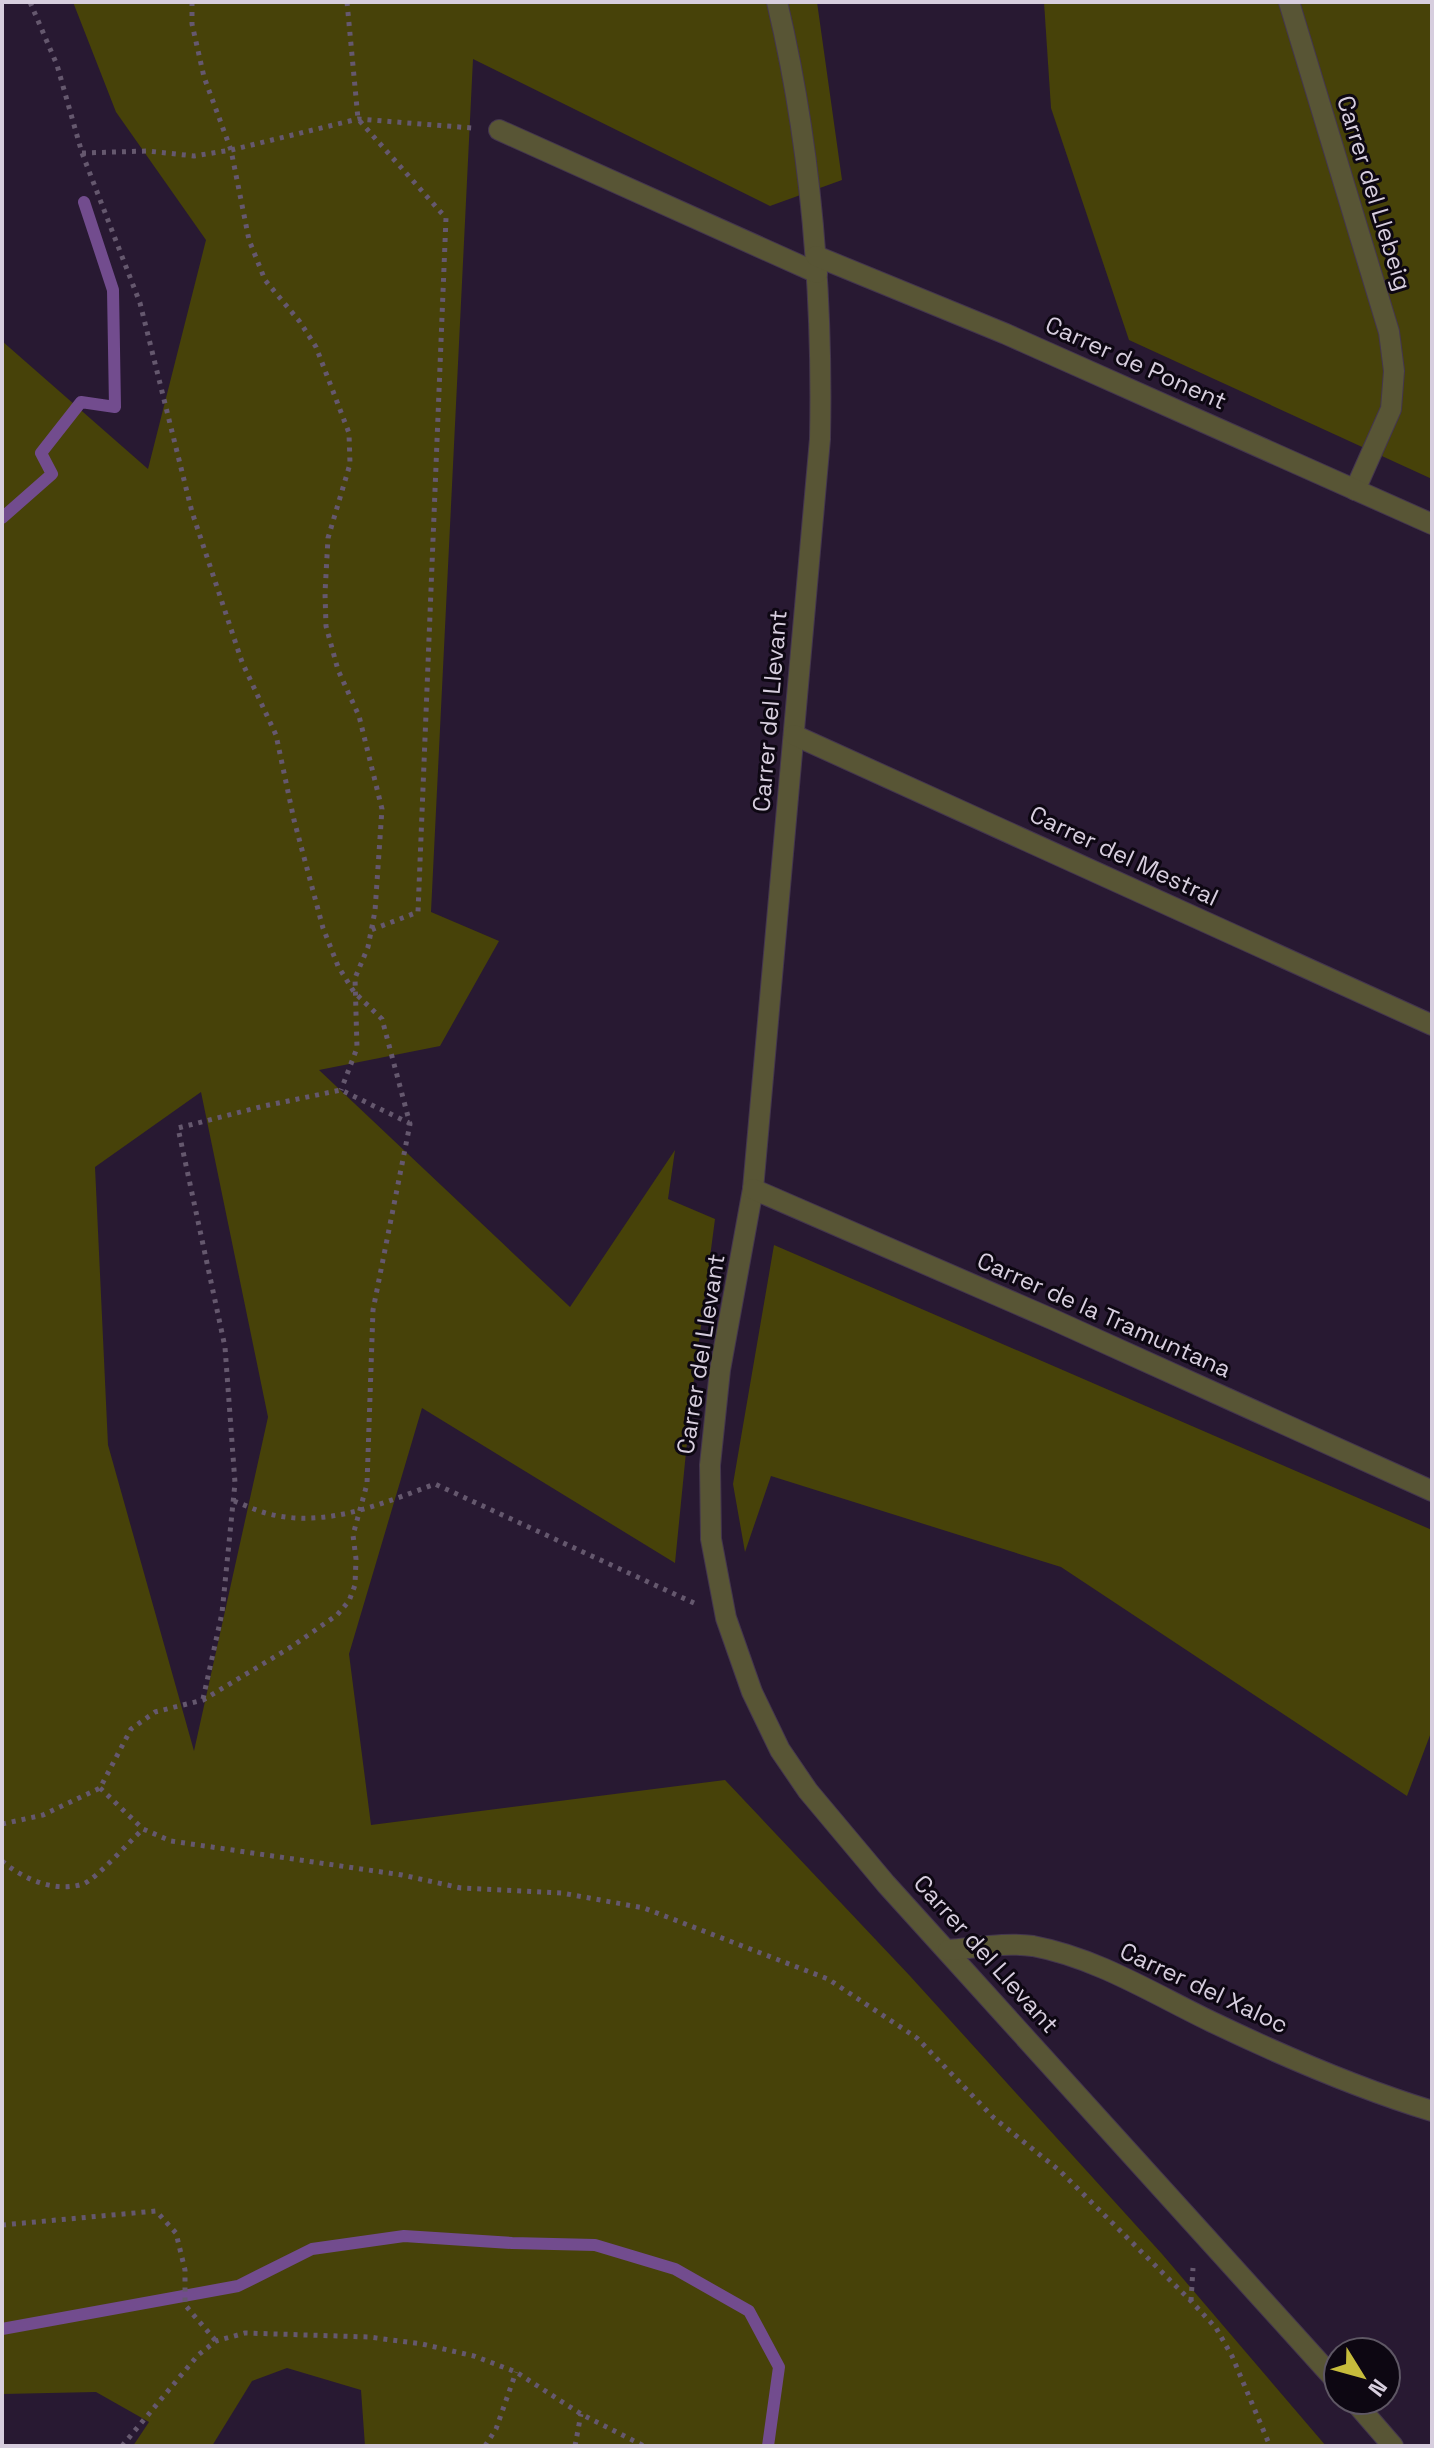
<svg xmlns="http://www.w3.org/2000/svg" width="1434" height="2448" viewBox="0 0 1434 2448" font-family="'Space Grotesk',sans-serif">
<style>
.green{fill:#474209;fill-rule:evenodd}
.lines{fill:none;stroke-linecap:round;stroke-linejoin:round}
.stream{stroke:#724c8e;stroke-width:12}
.minor-casing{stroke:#44364e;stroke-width:22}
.path{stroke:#65586e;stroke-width:5;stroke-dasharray:4 6;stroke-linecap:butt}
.minor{stroke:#585535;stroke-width:20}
.labels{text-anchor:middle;stroke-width:6;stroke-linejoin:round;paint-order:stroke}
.street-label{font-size:24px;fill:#d7cede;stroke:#0d0712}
</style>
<rect width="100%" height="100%" fill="#281932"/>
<!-- green -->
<g class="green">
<path d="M73,2H817L842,180L770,206L473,59L431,912L499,941L440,1046L319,1070L570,1307L675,1150L668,1199L715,1219L691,1402L675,1563L422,1408L349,1654L371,1825L725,1780L910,1976L1162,2254L1326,2446H365L361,2390L287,2368L252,2381L212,2446H133L149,2422L96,2392L2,2394V341L148,469L206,240L116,112ZM201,1092L268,1417L194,1751L108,1445L95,1167Z"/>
<polygon points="1044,2 1432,2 1432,479 1129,340 1051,108"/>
<polygon points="774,1245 1432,1530 1432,1730 1407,1796 1061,1567 771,1476 745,1552 733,1484"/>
</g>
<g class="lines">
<!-- stream -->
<g class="stream">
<polyline points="2,518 52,474 41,453 81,402 115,407 113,290 84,202"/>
<polyline points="2,2329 238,2286 312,2249 404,2236 512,2243 595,2245 675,2269 749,2311 779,2367 768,2446"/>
</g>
<defs>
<g id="minor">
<path d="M777,2C811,145 823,292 820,439L753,1189L720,1370L710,1465L711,1539L726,1618L752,1692L780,1750L808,1791L886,1884L1338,2383"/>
<polyline points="1289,2 1389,332 1394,371 1391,409 1355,490"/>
<polyline points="499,130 817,273"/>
<polyline points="816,256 1006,334 1432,524"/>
<polyline points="794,735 1432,1025"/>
<polyline points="753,1189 1054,1320 1432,1491"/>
<path d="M948,1950C975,1948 1005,1942 1033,1946C1097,1958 1154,1994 1212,2022C1283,2056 1357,2088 1432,2111"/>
<polyline points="1353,2400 1393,2446"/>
</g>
</defs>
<!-- minor casing -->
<use href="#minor" class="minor-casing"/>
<!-- path -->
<g class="path">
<polyline points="192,2 192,24 204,77 231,150 249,240 265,280 300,322 316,347 349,433 350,464 328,538 325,593 326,626 338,670 359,716 382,809 375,911 368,947 355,978 357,1048 341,1090"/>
<polyline points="347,2 358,119 446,218 418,912 371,930"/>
<polyline points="82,153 148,151 194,156 231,150 358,119 472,128"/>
<path d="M234,1501C245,1505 257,1511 269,1514C327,1528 381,1504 435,1484L694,1603"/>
<polyline points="203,1699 222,1613 235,1483 225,1347 178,1128 264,1106 341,1090 409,1123"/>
<polyline points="100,1788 143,1829 171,1841 402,1875 461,1888 562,1893 644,1908 828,1979 917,2038 994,2118 1060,2171 1191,2301 1216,2328 1232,2356 1270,2446"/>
<polyline points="2,1824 43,1815 100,1788 131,1729 155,1712 203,1700 291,1647 337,1615 349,1601 355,1585 356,1559 353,1535 367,1484 373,1310 410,1124 382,1019 354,992 338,966 323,928 294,820 276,735 242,662 192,512 140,303 82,153 57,65 30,2"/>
<path d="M2,1861C23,1879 55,1893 83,1884C95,1880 131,1840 143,1829"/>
<polyline points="2,2225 156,2211 176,2233 185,2270 185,2305 216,2341"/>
<polyline points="1191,2301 1193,2268"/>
<polyline points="122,2446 198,2355 216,2341 245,2333 369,2337 422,2344 474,2356 516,2372 581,2414 644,2446"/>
<polyline points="485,2446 496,2429 516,2372"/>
<polyline points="575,2446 581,2414"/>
</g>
<!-- minor -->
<use href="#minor" class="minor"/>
</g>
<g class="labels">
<!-- street labels -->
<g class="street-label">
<text transform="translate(1374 193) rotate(73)" y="8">Carrer del Llebeig</text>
<text transform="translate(1136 363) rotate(24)" y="8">Carrer de Ponent</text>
<text transform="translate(770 711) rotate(-85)" y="8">Carrer del Llevant</text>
<text transform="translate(1124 856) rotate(25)" y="8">Carrer del Mestral</text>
<text transform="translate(1104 1315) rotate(24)" y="8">Carrer de la Tramuntana</text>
<text transform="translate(701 1354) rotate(-81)" y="8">Carrer del Llevant</text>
<text transform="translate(986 1954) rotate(48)" y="8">Carrer del Llevant</text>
<text transform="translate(1204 1988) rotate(25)" y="8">Carrer del Xaloc</text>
</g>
</g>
<!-- border -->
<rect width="1434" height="2448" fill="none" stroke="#d7cede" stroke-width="8"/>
<!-- north arrow -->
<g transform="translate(1362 2376) rotate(127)"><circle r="38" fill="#0d0712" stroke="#5e5764" stroke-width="2"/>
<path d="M0-6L14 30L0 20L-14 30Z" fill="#c6bc3c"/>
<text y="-12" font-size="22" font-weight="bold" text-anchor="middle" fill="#d7cede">N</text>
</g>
</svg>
